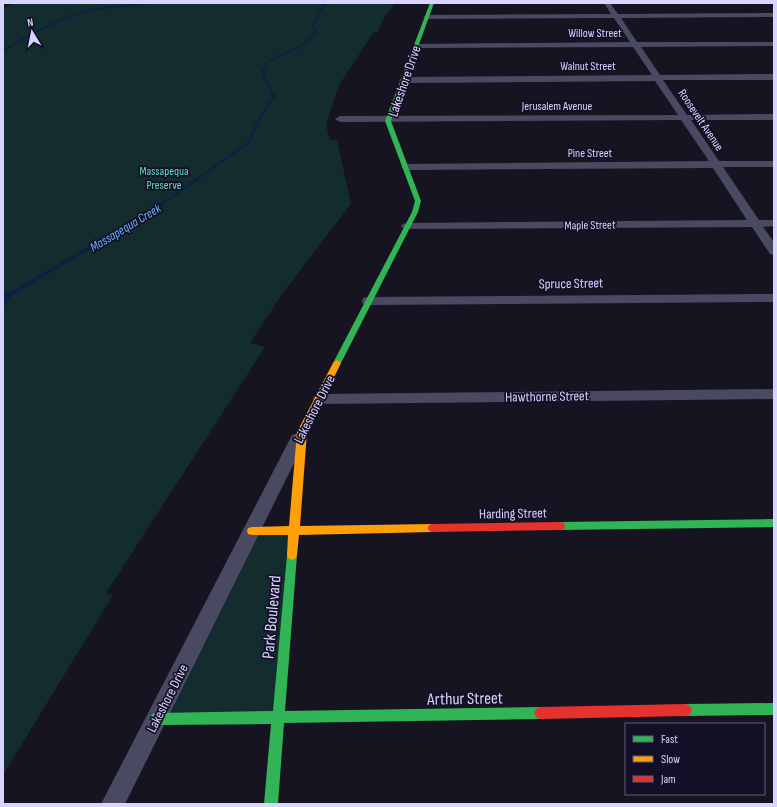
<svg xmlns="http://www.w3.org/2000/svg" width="777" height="807" viewBox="0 0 777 807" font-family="'Sofia Sans Condensed',sans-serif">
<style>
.green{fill:#132c2d}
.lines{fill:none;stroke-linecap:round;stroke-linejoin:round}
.stream-far2{stroke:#0d2144;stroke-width:2}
.stream-far1{stroke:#0d2144;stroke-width:2.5}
.stream{stroke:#0d2144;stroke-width:3.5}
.street{fill:#4a4962;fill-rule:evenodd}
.fast{fill:#30b455;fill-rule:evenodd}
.slow{fill:#ff9f0a;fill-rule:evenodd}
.jam{fill:#e5322d;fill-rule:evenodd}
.labels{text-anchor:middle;stroke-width:3.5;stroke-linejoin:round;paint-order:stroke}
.far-street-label{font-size:12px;fill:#d9d4ff;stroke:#130f26}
.far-park-label{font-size:12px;fill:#5fe0c0;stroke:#130f26}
.far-water-label{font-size:13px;font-style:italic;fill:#62b6ff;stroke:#130f26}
.street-label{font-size:14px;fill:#d9d4ff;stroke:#130f26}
.near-street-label{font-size:17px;fill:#d9d4ff;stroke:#130f26}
</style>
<rect width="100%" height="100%" fill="#161421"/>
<!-- green -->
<g class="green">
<polygon points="13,3 395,3 383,20 378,32 374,32 339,85 326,125 330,140 337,140 351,204 285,290 250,343 265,347 106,593 113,595 3,775 3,9"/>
<polygon points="295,530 279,717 157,719 252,531"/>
</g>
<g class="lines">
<!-- stream-far2 -->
<g class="stream-far2">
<path d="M3,51C31,33 63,16 96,9C112,6 129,7 145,3"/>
<polyline points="273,95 262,72 268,61 300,47 316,32 313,24 325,3"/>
</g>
<!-- stream-far1 -->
<polyline class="stream-far1" points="148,214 249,142 257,123 274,96 273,94"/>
<!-- stream -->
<g class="stream">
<polyline points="3,298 150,213"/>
<polyline points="3,305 10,295"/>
</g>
<!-- street -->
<g class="street">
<polygon points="604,3 610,3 618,14 774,13 774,17 621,18 637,42 774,42 774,46 641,47 660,75 774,74 774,80 663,80 687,115 774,114 774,120 691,120 719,161 774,161 774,167 723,167 759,220 774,220 774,226 763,227 774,242 774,255 770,254 752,227 407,229 403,228 401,226 403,224 407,223 747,220 713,168 406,170 401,167 406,164 709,161 681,120 340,122 335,119 340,116 678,115 655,81 403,83 399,80 403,77 652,75 633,47 416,48 412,46 416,44 630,42 614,18 427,19 423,17 427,15 611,14"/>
<polygon points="774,294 774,302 368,305 363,304 362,301 363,298 368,297"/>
<polygon points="774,389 774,399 320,404 315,403 313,399 315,395 320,394"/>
<polygon points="298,433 304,435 306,439 125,804 101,804 290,439 292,435"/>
</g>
<!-- fast -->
<g class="fast">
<polygon points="430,3 434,3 391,121 421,201 418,212 341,363 337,366 333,363 412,212 415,201 385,121"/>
<polygon points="774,519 774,527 560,530 556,529 555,526 556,523 560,522"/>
<polygon points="292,550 296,552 297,555 285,711 540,707 544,709 546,713 544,717 540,719 284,723 278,804 264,804 271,724 157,725 152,724 151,719 152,714 157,713 273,711 287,555 288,552"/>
<polygon points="774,703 774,715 686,716 682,714 680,710 682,706 686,704"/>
</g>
<!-- slow -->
<polygon class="slow" points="337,360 341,363 307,432 300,526 433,524 437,525 438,528 437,531 433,532 299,535 297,555 296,558 292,560 288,558 287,555 288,535 252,535 248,534 247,531 248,528 252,527 289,526 297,432 333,363"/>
<!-- jam -->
<g class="jam">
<polygon points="560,522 564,523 565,526 564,529 560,530 433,532 429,531 428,528 429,525 433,524"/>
<polygon points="686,704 690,706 692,710 690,714 686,716 540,719 536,717 534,713 536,709 540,707"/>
</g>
</g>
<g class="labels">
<!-- far-street labels -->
<g class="far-street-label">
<text x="595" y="37">Willow Street</text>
<text x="588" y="70">Walnut Street</text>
<text x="557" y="110">Jerusalem Avenue</text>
<text transform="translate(701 120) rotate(56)" y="4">Roosevelt Avenue</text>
<text x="590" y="157">Pine Street</text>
<text transform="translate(590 225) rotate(-1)" y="4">Maple Street</text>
</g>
<!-- far-park labels -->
<g class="far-park-label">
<text x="164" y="175">Massapequa<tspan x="164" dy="14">Preserve</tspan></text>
</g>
<!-- far-water labels -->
<g class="far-water-label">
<text transform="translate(125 227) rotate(-31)" y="5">Massapequa Creek</text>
</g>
<!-- street labels -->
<g class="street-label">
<text transform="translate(404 81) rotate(-71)" y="5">Lakeshore Drive</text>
<text transform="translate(571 283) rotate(-1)" y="5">Spruce Street</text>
<text transform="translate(547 396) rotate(-1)" y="5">Hawthorne Street</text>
<text transform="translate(314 409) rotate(-63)" y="5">Lakeshore Drive</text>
<text transform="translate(513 513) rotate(-1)" y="5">Harding Street</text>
<text transform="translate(167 698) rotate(-63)" y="5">Lakeshore Drive</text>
</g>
<!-- near-street labels -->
<g class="near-street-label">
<text transform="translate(271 617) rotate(-85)" y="6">Park Boulevard</text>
<text transform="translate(465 698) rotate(-1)" y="6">Arthur Street</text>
</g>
</g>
<!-- border -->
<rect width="777" height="807" fill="none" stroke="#d9d4ff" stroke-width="8"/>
<!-- legend -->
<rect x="625" y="723" width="140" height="72" fill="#130f26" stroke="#625e7d"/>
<rect x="633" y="736" width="20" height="6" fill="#30b455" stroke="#625e7d"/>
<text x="661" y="743" font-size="12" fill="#d9d4ff">Fast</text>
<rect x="633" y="756" width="20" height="6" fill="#ff9f0a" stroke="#625e7d"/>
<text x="661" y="763" font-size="12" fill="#d9d4ff">Slow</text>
<rect x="633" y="776" width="20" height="6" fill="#e5322d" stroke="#625e7d"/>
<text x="661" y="783" font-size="12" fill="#d9d4ff">Jam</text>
<!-- north arrow -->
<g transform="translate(32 32) rotate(350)" stroke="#130f26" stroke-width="3" paint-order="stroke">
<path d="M0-3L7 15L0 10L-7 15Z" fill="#d9d4ff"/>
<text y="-6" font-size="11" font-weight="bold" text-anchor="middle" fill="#d9d4ff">N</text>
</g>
</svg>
